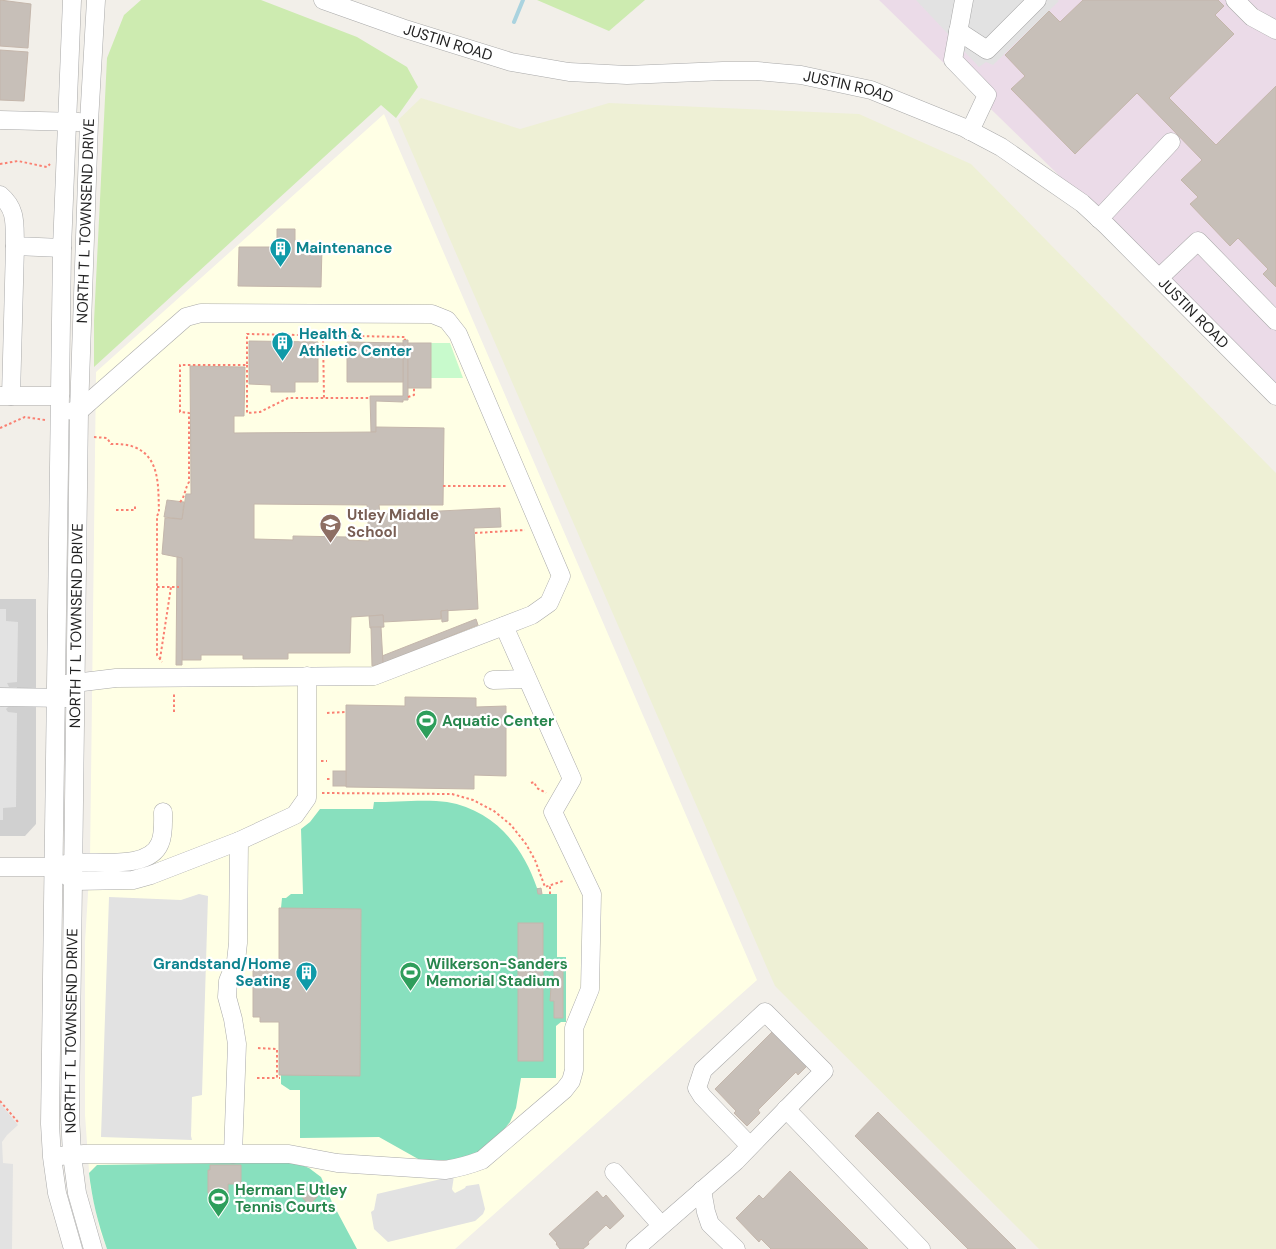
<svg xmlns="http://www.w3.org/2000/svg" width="1276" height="1249" viewBox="0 0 1276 1249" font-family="'DM Sans',sans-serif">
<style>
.industrial{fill:#ebdbe8}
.education{fill:#ffffe5}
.religious{fill:#d0d0d0}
.farmland{fill:#eef0d5}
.grass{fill:#cdebb0}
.park{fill:#c8facc}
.pitch{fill:#88e0be}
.parking{fill:#e2e2e2}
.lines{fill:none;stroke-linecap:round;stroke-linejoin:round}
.stream{stroke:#aad3df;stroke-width:4}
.building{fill:#c7bfb8;stroke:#c4b6ab;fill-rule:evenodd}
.minor-casing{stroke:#a9a9a9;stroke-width:19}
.path{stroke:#fa8072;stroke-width:2;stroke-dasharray:2.5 2.5;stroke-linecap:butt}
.minor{stroke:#fff;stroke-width:18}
.labels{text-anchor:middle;stroke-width:4.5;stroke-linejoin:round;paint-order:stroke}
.street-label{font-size:15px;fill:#222;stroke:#fff}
.culture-label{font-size:15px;font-weight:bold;fill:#0d838f;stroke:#fff;text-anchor:start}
.education-label{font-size:15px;font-weight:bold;fill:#785e54;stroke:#fff;text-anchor:start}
.leisure-label{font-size:15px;font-weight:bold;fill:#27864d;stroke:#fff;text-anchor:start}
</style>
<rect width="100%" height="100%" fill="#f2efe9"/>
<!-- industrial -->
<polygon class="industrial" points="879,0 1276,0 1276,387"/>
<!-- education -->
<polygon class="education" points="384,114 757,980 455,1249 107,1249 100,1231 90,1185 85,1115 85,942 90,861 96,372"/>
<!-- religious -->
<polygon class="religious" points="0,599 36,599 36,824 25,836 0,836"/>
<!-- farmland -->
<polygon class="farmland" points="421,98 520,129 609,103 859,114 971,164 1276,473 1276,1249 1039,1249 775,986 398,120"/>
<!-- grass -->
<g class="grass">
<polygon points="141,0 261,0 357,37 407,67 418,87 396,118 381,105 94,367 94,321 107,58 124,15"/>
<polygon points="537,0 645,0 609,31"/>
</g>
<!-- park -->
<polygon class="park" points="431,343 450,343 463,378 431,378"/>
<!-- pitch -->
<g class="pitch">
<path d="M374,802C395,802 427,799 447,802C494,810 523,846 537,888H541L542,894H557V957H566V1022H561L556,1026V1078H521L516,1108L510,1122L501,1133L481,1151L462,1160H420L379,1137L300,1138V1090H290L281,1084V1075H279V1022H260V1017H253V966H259V962L279,961V908H281L282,898H286L291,894H303L301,829L310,822L320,809H373Z"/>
<path d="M294,1162L309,1168L321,1177L332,1202L357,1249H107C98,1224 92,1199 89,1173L97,1165Z"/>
</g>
<!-- parking -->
<g class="parking">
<polygon points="916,0 1057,0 1059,1 993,65 986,62 979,67"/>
<polygon points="0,609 6,609 6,621 18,622 17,682 7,683 9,687 17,687 17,706 8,707 6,709 8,712 17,713 16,807 3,808 3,820 0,820"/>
<polygon points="199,894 208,896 202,1095 192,1097 191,1136 192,1140 101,1137 109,897 181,900"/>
<polygon points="0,1103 18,1125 7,1135 2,1142 3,1163 13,1164 12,1249 0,1249"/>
<polygon points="454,1176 452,1189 453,1191 455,1193 465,1188 466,1186 479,1184 485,1209 483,1214 475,1221 388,1242 374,1229 371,1212 374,1210 377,1194"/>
</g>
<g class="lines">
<!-- stream -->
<polyline class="stream" points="514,22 523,0"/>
</g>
<!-- building -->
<g class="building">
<polygon points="0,0 31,4 28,48 0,46"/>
<polygon points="1083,0 1218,0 1224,6 1215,15 1234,34 1169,98 1216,145 1276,86 1276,287 1263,274 1268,269 1238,238 1230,246 1190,204 1198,197 1181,180 1202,160 1137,93 1075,154 1011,89 1025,76 1005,55 1049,11 1060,22"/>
<polygon points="0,50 28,52 24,101 0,100"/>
<polygon points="277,229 295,229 295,247 322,247 321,287 238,286 239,247 277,247"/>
<polygon points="403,340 408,340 408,400 403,400 403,402 376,401 376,432 371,432 370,396 403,396"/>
<polygon points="249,341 318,342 318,382 295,382 295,392 271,392 271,385 249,384"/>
<polygon points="347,342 403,343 403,382 347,382"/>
<rect x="408" y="343" width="23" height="45"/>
<path d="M190,366L245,367L244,416H234V433L376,432V427L444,428L443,505H379L380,514L500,508L501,527L474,528L478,609L441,611V619L383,622V615L351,617L350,653H288V659H243V655H201V660H182V558L162,554L165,518L182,519L186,494H191ZM254,504L367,505L369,541L348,540V537L293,536V540L254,539Z"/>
<polygon points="167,500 184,502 182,519 164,517"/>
<polygon points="177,557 182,558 182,665 176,665"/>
<polygon points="448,610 448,621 442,622 441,611"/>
<polygon points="383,615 384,627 370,628 369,616"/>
<polygon points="476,619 478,625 383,663 382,656"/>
<polygon points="371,627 381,627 383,663 372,666"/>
<polygon points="405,697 476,698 476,707 506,706 506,776 474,775 474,789 346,787 346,705 405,706"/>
<rect x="333" y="771" width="13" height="15"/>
<polygon points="541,888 542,894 538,894 537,889"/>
<polygon points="279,908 361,909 360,1076 279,1075 279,1022 260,1022 260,1017 253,1017 253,966 259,966 259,962 279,962"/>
<rect x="518" y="923" width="25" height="138"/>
<polygon points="554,969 563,969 563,1018 554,1018 554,1001 550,1001 551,987 554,987"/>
<polygon points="775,1029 809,1064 798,1075 796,1072 758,1110 760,1113 747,1126 734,1113 736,1111 715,1089"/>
<polygon points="878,1112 1016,1249 968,1249 855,1136"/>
<polygon points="210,1165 241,1165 241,1184 228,1184 228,1194 218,1204 208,1193 208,1170 210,1170"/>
<polygon points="790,1171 868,1249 771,1249 761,1239 759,1242 736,1218 759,1195 763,1199"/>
<polygon points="310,1188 318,1196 309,1205 301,1196"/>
<polygon points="597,1191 603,1198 606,1195 624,1216 610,1229 606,1225 588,1242 589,1244 583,1249 560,1249 556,1244 557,1243 549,1234"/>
</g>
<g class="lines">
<defs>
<g id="minor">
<polyline points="72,0 62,248 50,1124 52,1157 57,1193 73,1249"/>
<path id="s1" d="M323,0L402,28L511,62L569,72L627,75L723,71H757L801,75L871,90L965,128L1001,147L1082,203L1107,226L1276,396"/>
<polyline points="964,0 953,60 987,95 970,131"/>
<polyline points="1235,0 1252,17 1276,30"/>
<polyline points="958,31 987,50 1037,0"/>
<polyline points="0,120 79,122"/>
<path d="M0,195C18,210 14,226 15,246L62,248"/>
<polyline points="1099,219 1171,142"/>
<polyline points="1159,278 1198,241 1276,321"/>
<polyline points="0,396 60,396"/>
<polyline points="11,396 15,246"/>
<polyline points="493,680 527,679"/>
<polyline points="66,684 116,678 374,676 532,615 549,603 561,576 458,334 447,320 432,314 201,313 186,317 79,411 72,411"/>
<polyline points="0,697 68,698"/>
<path d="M163,812C163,821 164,834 160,843C149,871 96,860 73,863C67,863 61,865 54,867L74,881L133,880L151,875L239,841L295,815L307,798V676"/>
<polyline points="0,867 54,867"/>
<polyline points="786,1109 921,1249"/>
<polyline points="233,1154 237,1044 233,1019 227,997 228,981 236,961 238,943 239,841"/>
<path d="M60,1156L84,1154H289L337,1163L445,1170C458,1168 469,1165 482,1160L564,1090L571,1081L574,1070V1028L590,989L592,894L553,812L572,779L504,626"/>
<polyline points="614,1172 661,1225"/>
<polyline points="702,1190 706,1212 710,1224 736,1249"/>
<path id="s2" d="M93,1249L77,1193L72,1155L70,1115L79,411L89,122L96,0"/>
<path d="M635,1249L736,1161C765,1131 794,1101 824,1071L765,1012L703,1070L697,1088L702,1096L750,1146"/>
</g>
</defs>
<!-- minor casing -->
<use href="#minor" class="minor-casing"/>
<!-- path -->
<g class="path">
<polyline points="0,164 18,161 47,167 50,164"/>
<polyline points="323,335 324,398"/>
<polyline points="247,365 247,413 260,412 288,398 370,398"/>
<polyline points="408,397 414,395 414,388"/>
<polyline points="0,428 25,417 45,420"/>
<path d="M94,437L107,438L111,444C119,444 127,444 134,447C161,457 158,489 159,512L157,516V655L162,662"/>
<polyline points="443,486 506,486"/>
<path d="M180,502C185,497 185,488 189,482V413L180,412V365H247V334L405,337V340"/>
<polyline points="116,510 135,510 135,506"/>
<polyline points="475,533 525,530"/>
<polyline points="157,587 179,587"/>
<polyline points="160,659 171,587"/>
<polyline points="174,712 174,692"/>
<polyline points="327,713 346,712"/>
<polyline points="321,761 327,761"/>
<polyline points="327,779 332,779"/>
<polyline points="531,783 534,782 537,788 546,793"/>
<polyline points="322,793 452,794 473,800 494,811 511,825 526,844 535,860 545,887 563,881"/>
<polyline points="550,894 550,886"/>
<polyline points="258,1048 277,1049 277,1078 280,1078"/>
<polyline points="257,1078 277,1078"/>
<polyline points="0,1101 18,1122"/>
</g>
<!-- minor -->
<use href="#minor" class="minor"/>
</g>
<!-- icons -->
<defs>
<symbol id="building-pin" viewBox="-11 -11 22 30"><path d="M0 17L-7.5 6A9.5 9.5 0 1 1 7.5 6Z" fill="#0f9aa8" stroke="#fff"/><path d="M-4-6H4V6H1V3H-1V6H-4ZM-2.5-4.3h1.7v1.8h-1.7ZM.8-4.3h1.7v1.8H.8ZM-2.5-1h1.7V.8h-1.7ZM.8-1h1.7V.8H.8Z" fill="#fff"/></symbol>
<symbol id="school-pin" viewBox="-11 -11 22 30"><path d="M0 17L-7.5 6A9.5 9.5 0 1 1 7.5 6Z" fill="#8d6e63" stroke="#fff"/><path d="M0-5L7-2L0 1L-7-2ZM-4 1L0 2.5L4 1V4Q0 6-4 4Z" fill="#fff"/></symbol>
<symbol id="stadium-pin" viewBox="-11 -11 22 30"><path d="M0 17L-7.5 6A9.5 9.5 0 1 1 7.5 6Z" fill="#2e9e5b" stroke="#fff"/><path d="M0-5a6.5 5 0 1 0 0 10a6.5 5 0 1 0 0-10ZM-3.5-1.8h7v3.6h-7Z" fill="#fff"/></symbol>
</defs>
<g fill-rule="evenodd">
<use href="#building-pin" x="268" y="236" width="25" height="34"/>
<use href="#building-pin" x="270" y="330" width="25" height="34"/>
<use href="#school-pin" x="318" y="512" width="25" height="34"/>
<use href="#stadium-pin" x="414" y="708" width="25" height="34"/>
<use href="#building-pin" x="294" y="960" width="25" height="34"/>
<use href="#stadium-pin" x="398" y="960" width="25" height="34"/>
<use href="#stadium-pin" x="206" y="1186" width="25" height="34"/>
</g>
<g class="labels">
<!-- street labels -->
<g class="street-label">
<text dy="5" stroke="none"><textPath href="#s1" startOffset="132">JUSTIN ROAD</textPath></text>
<text dy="5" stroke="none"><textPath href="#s1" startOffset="538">JUSTIN ROAD</textPath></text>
<text dy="5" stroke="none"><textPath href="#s2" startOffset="1031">NORTH T L TOWNSEND DRIVE</textPath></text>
<text dy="5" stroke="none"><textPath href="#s1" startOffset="958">JUSTIN ROAD</textPath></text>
<text dy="5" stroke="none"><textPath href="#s2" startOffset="626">NORTH T L TOWNSEND DRIVE</textPath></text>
<text dy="5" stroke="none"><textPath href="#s2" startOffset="221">NORTH T L TOWNSEND DRIVE</textPath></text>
</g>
<!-- culture labels -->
<g class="culture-label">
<text x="296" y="253">Maintenance</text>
<text x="299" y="339">Health &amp;<tspan x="299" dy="17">Athletic Center</tspan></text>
<text x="291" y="969" text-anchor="end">Grandstand/Home<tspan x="291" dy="17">Seating</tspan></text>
</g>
<!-- education labels -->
<g class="education-label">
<text x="347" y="520">Utley Middle<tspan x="347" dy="17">School</tspan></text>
</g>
<!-- leisure labels -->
<g class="leisure-label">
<text x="442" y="726">Aquatic Center</text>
<text x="426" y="969">Wilkerson-Sanders<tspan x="426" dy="17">Memorial Stadium</tspan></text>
<text x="235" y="1195">Herman E Utley<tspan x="235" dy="17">Tennis Courts</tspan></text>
</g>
</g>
</svg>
